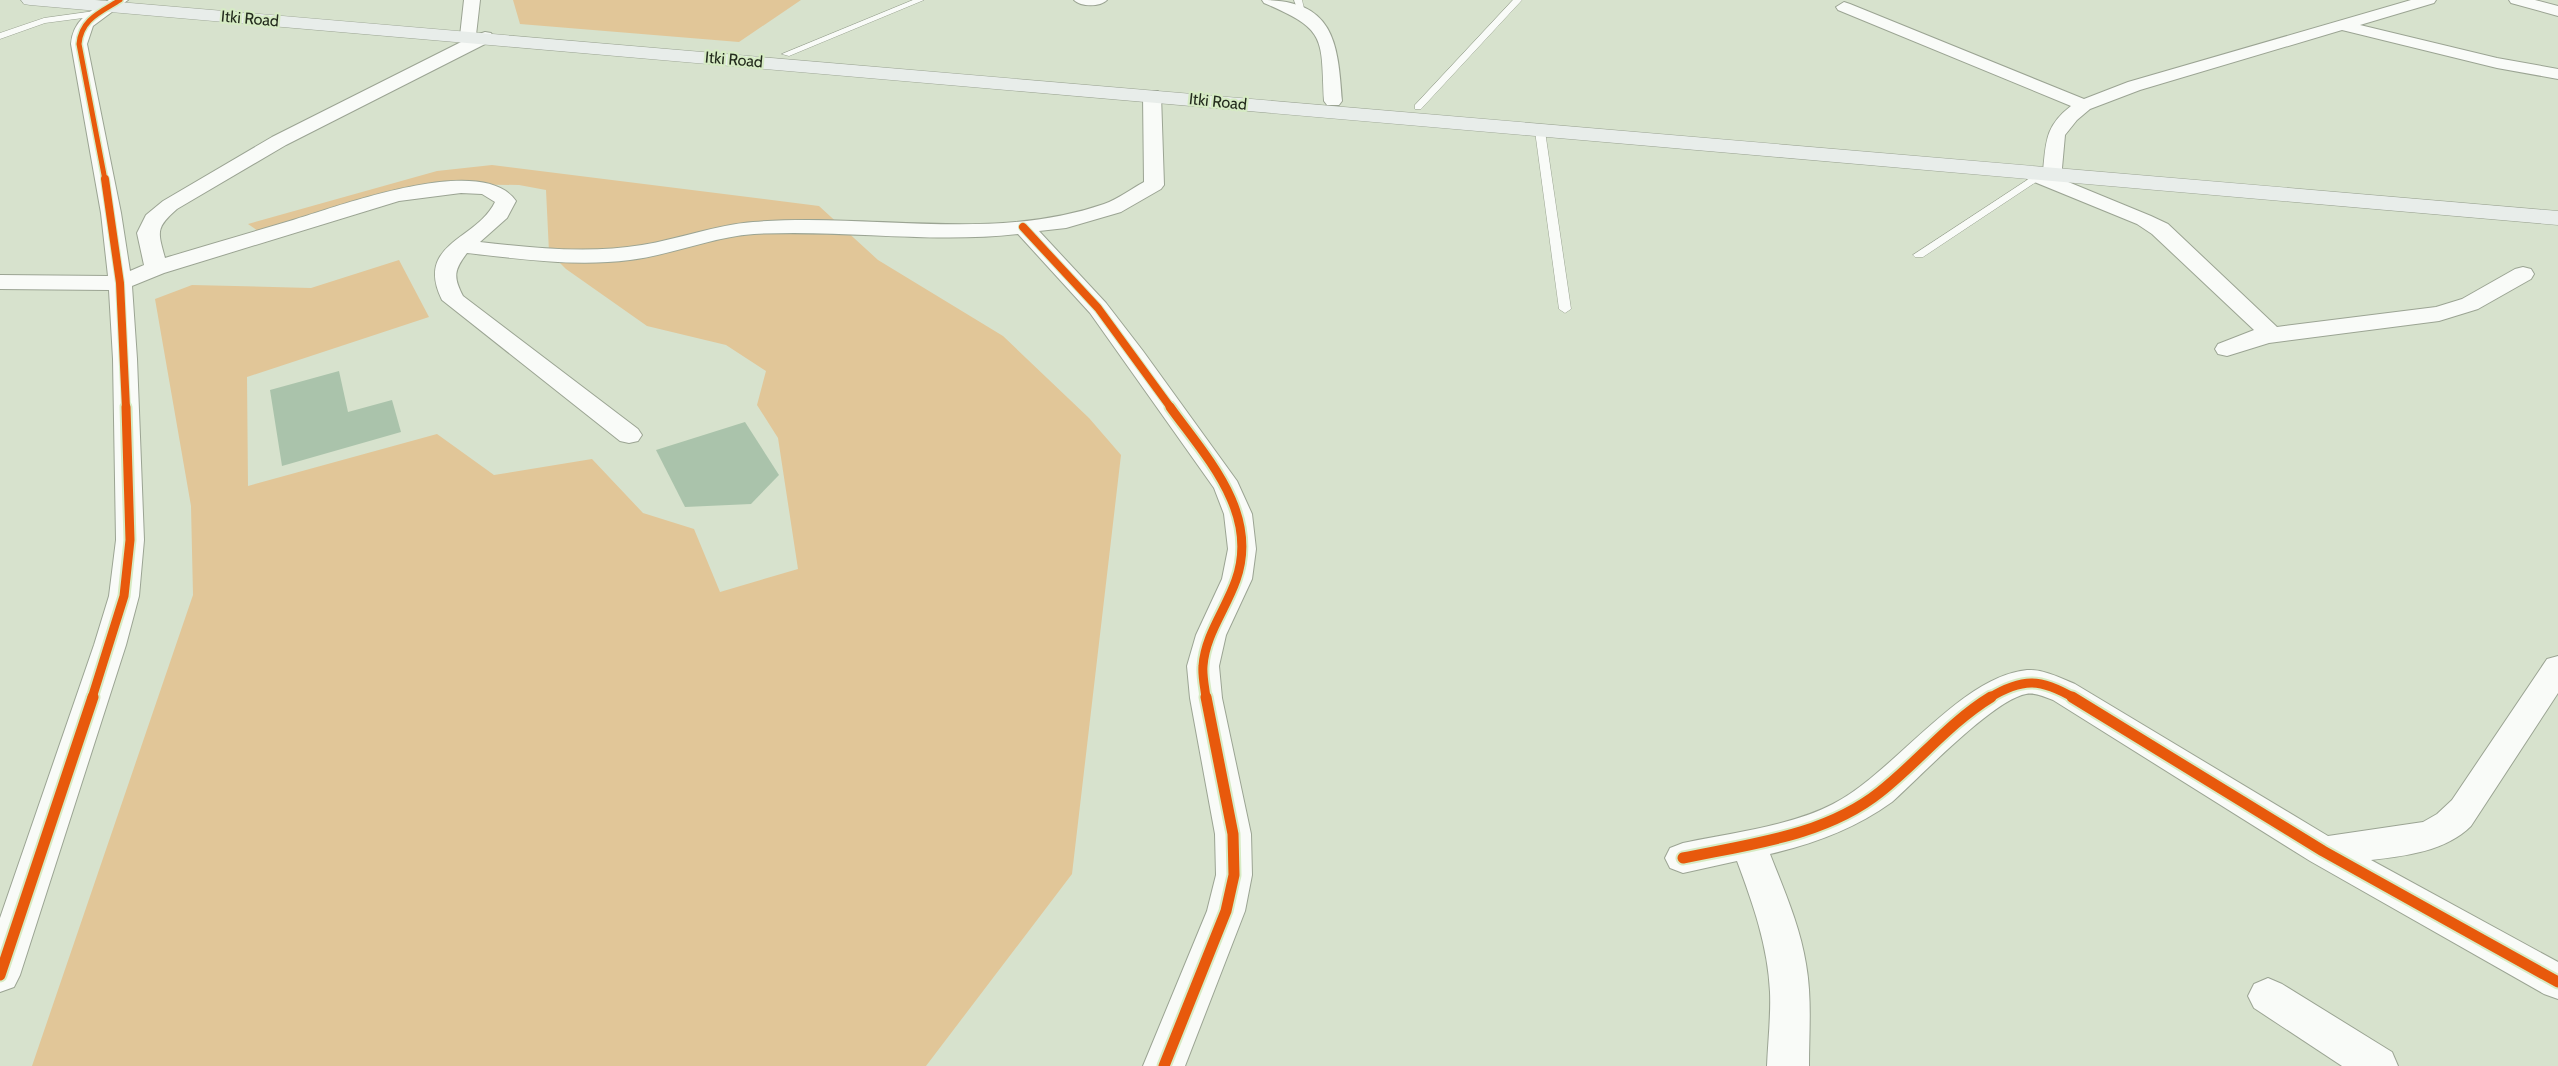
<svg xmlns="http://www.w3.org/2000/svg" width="2558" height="1066" viewBox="0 0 2558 1066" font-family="Cabin,sans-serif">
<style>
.green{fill:#e1c698}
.building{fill:#aac3ab}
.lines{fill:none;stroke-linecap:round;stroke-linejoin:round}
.lane-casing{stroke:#9ba493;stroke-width:1}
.street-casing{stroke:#9ba493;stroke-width:2}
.secondary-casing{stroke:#9ba493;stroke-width:1}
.lane{fill:#f9fbf8;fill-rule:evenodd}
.street{fill:#f9fbf8;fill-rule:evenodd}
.secondary{fill:#e8edea;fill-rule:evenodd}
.cycleway-far3-casing{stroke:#d6ebc4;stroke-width:8}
.cycleway-far2-casing{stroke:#d6ebc4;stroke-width:10}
.cycleway-far1-casing{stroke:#d6ebc4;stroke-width:13}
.cycleway-casing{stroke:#d6ebc4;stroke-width:15}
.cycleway-far3{stroke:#e8590c;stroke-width:5}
.cycleway-far2{stroke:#e8590c;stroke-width:8}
.cycleway-far1{stroke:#e8590c;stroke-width:9}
.cycleway{stroke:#e8590c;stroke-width:11}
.labels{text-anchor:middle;stroke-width:4.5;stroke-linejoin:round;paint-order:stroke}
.far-street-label{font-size:16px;fill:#232b1d;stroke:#d6ebc4}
</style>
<rect width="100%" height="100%" fill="#d7e2cd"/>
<!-- green -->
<g class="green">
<polygon points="513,0 801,0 739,42 520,24"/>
<polygon points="492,165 819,206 878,260 1003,336 1089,418 1121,455 1072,874 926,1066 32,1066 193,595 191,506 155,299 192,285 311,288 399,260 429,317 247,377 248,486 437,434 494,475 592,459 643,513 694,529 720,592 798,569 778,438 757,405 766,371 726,345 647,326 566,269 549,252 546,190 519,185 447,184 261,233 248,224 437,171"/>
</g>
<!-- building -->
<g class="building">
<polygon points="339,371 348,412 392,400 401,432 282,466 270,390"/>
<polygon points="745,422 779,475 751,504 685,507 656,450"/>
</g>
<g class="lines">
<defs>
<g id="lane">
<polygon points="913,0 924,0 789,56 782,54"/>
<polygon points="1294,0 1302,0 1306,17 1300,17"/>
<polygon points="1513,0 1522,0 1421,109 1415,109 1415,105"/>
<polygon points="95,11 98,12 98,16 45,23 0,39 0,33 44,18"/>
<polygon points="1540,128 1545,131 1571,309 1565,313 1559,309 1535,131"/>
<polygon points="2038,173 2042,174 2042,178 1923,257 1915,257 1913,255"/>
</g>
<g id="street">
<path d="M109,0H128L93,26L87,44L121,213L130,271L144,265L137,233L146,215L163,201L272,137L465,40L460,36L464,0H480L476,35L485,32L491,33L493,37L491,41L286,145L177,209C155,228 158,232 165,258C207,245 250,233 293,220C340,206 482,152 516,201L507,218L480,242C534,248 588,254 642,245C679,239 715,225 753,222C869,212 991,243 1104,204C1118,199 1131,189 1144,182L1143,95L1146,91H1158L1161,95L1164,185L1161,189L1121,212L1066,228L1039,231L1106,303L1143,351L1237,481L1252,514L1256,549L1252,579L1226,635L1219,666L1222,698L1251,834L1252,875L1245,911L1185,1066H1143L1207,911L1216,875L1215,834L1190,698L1187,666L1196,635L1222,579L1228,549L1224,514L1214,488L1090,313L1018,234C930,244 842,229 754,234C712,237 672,255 630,260C576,267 521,259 467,253C454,270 453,277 463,296L638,429L642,435L638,441L629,443L620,441L442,300C414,243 477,240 495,202L482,194L461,193L399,201L164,273L132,286L137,359L144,540L139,596L126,645L20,975L14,987L0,992V918L94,645L109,596L116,540L113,359L109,290L0,289V275L108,276L101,213L71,44C73,20 90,11 109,0Z"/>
<path d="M1074,0H1107C1100,7 1081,7 1074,0Z"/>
<path d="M1262,0C1334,0 1338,42 1342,101L1339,105H1327L1324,101C1321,37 1327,30 1264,3Z"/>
<path d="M2411,0H2436L2434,3L2360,25L2497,58L2558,69V79L2497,68L2342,30L2140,90L2090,109L2077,120L2065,135L2061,179L2151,216L2168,224L2277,327L2436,307L2462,299L2515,269L2523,267L2531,269L2534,274L2531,279L2478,309L2439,321L2269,343L2227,356L2218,354L2215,349L2218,344L2254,330L2152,234L2137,224L2027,179L2024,175L2027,171L2034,169L2043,172C2046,142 2045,126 2071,106L1838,10L1836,7L1844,2L1850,4L2084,99L2128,82Z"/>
<polygon points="2509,0 2535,0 2558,6 2558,16 2511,3"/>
<path d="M2558,656V693L2471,826C2446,851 2406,856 2371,860L2558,962V999L2544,994L2310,861L2053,700C2044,697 2035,692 2026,694C1993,700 1920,777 1892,802C1856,828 1814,844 1770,854C1784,890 1800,926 1806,964C1812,998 1809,1032 1809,1066H1767C1768,1041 1771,1016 1770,992C1768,946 1753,904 1737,861L1683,873L1670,868L1665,858L1670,848L1683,843C1730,833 1791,826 1833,804C1895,772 1959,677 2027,670C2043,669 2061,678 2075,684L2328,836L2423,822L2437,814L2452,800L2547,659Z"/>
<polygon points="2268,978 2282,984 2392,1052 2398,1066 2342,1066 2254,1008 2248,996 2254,984"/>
</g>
<polygon id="secondary" points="21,0 95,0 2558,211 2558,225 30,5 24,4"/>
</defs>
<!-- lane casing -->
<use href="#lane" class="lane-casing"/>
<!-- street casing -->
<use href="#street" class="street-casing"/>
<!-- secondary casing -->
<use href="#secondary" class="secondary-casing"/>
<!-- lane -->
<use href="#lane" class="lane"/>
<!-- street -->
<use href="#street" class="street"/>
<!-- secondary -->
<use href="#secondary" class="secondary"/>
<defs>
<path id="cycleway-far3" d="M105,180L79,44C81,19 101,12 120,0"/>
<g id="cycleway-far2">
<polyline points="105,179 120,283 126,408"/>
<polyline points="1023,227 1098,308 1171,408"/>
</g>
<g id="cycleway-far1">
<path d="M1170,407C1206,457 1260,513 1236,580C1226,609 1205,635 1203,666C1202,676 1205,688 1206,698"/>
<polyline points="92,698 124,596 130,540 126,407"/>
<path d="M1989,698C2022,678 2040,678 2074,698"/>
</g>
<g id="cycleway">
<polyline points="2072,697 2323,851 2558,982"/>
<path d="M1683,858C1750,844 1825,836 1880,792C1918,762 1950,722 1991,697"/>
<polyline points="0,975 93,697"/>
<polyline points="1164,1066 1226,911 1234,875 1233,834 1206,697"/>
</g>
</defs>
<!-- cycleway-far3 casing -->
<use href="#cycleway-far3" class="cycleway-far3-casing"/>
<!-- cycleway-far2 casing -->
<use href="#cycleway-far2" class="cycleway-far2-casing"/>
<!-- cycleway-far1 casing -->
<use href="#cycleway-far1" class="cycleway-far1-casing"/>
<!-- cycleway casing -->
<use href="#cycleway" class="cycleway-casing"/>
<!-- cycleway-far3 -->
<use href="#cycleway-far3" class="cycleway-far3"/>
<!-- cycleway-far2 -->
<use href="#cycleway-far2" class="cycleway-far2"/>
<!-- cycleway-far1 -->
<use href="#cycleway-far1" class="cycleway-far1"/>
<!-- cycleway -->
<use href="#cycleway" class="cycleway"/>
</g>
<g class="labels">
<!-- far-street labels -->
<g class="far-street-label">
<text transform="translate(250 18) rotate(5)" y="6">Itki Road</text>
<text transform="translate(734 59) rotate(5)" y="6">Itki Road</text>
<text transform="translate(1218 101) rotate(6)" y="6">Itki Road</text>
</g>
</g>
</svg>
